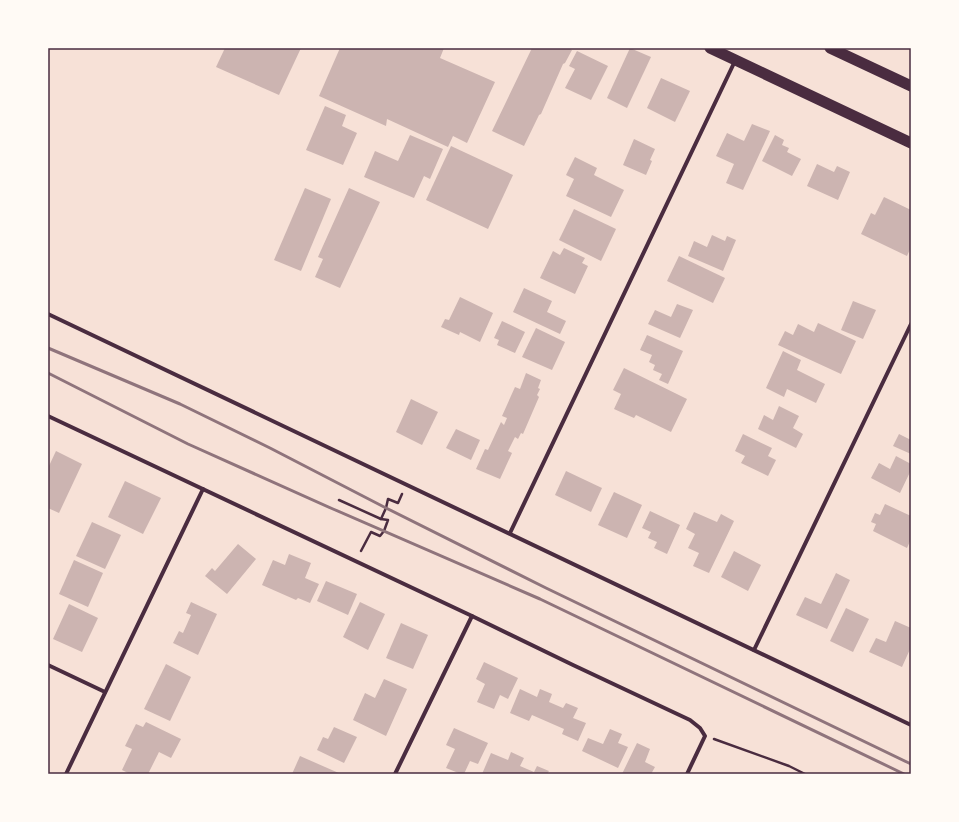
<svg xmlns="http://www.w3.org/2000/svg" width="959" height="822" viewBox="0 0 959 822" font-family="Ubuntu,sans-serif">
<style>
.building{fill:#ccb4b1}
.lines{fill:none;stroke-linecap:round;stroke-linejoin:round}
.path{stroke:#4a2c40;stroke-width:2.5}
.minor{stroke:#4a2c40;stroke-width:4}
.trunk{stroke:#4a2c40;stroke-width:11}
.rail{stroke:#8f747c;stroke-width:3}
.neatline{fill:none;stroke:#4a2c40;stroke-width:1.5}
</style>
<rect width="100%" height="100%" fill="#f7e1d7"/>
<!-- building -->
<g class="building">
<polygon points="225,48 301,48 279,95 216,67"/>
<polygon points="340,48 444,48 440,58 495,82 467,143 453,136 448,147 387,119 386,126 319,96"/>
<polygon points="532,48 568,48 572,50 565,63 563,64 541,114 539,115 524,146 492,131"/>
<polygon points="630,48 651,57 627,108 607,98"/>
<polygon points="577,51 608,66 591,100 565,88 575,69 569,66"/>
<polygon points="661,78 690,91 675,122 647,108"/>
<polygon points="325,106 346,115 342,126 357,133 343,165 306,150"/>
<polygon points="752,124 770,131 743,190 726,183 734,164 716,156 727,133 744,141"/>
<polygon points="410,135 443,149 430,179 424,176 414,198 364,177 375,151 398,161"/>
<polygon points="775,135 784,140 782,145 789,148 787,152 801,159 792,176 762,161"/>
<polygon points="634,139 655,149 650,160 652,161 646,175 623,165"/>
<polygon points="451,146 513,175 488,229 426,200"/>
<polygon points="575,157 597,168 594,175 624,190 611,217 566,196 574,179 566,175"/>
<polygon points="817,164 834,172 837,166 850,172 838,200 807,186"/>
<polygon points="305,188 331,199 301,271 274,260"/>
<polygon points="349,188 380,202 340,288 315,277 323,259 318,257"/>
<polygon points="884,197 911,210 911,247 907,256 861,234 871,213 875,215"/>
<polygon points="574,209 616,229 601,261 559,240"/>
<polygon points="712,235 725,241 727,236 736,240 723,271 688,256 694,241 707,247"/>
<polygon points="564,248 585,258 582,263 588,266 575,294 540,278 553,251 560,255"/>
<polygon points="679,256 725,278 713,303 667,281"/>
<polygon points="524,288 552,301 547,312 566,321 560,334 513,312"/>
<polygon points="460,297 493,313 480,342 460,332 459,335 441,327 445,319 449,320"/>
<polygon points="853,301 876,310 863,339 841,330"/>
<polygon points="677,304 693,310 680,338 648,324 655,310 671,317"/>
<polygon points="502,321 525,332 515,353 497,345 499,340 494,338"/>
<polygon points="818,323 856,341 841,374 778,345 785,331 793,335 798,324 814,332"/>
<polygon points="536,328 565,342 552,370 522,357"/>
<polygon points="647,335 683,351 668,384 659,380 662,374 653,370 655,365 649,362 652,355 640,350"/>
<polygon points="783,351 801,360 797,370 825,384 816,403 787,389 784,397 766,388"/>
<polygon points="624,368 687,399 671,432 636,415 634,418 614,409 621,394 613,390"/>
<polygon points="526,373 541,380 538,388 540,389 537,395 539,397 523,434 521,433 518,439 515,437 508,451 512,453 500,479 476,469 485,449 488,450 501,422 504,425 507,418 502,416 515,387 520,389"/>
<polygon points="411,399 438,412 422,445 396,432"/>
<polygon points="779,406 799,416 793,428 803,434 796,448 758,429 764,415 773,420"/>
<polygon points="456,429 480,440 471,460 446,448"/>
<polygon points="743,434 772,448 768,456 776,460 768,476 741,463 745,456 735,451"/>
<polygon points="899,434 911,440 911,454 893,446"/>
<polygon points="56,451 82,464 59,513 48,508 48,468"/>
<polygon points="896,456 911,464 911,470 900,493 871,478 879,463 890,469"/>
<polygon points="566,471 602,488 591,512 555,495"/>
<polygon points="125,481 161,498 143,534 108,517"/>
<polygon points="614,492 642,505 627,538 598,525"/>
<polygon points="885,504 911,516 911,539 907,548 873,531 876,524 871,522 875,513 880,515"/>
<polygon points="650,511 680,525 667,554 654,548 657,542 648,538 651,532 642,528"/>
<polygon points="694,512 717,522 721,514 734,521 709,573 693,566 699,553 688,548 695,534 686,529"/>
<polygon points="92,522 121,535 105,569 76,556"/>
<polygon points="238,544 256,559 227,594 205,576 212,568 215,571"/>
<polygon points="734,551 761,565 748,591 721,577"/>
<polygon points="289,554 311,563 305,578 319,584 310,603 298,598 296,600 262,585 273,560 285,565"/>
<polygon points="74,560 103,573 88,607 59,594"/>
<polygon points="836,573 850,580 827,629 796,615 805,597 821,604"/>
<polygon points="326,581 357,594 348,615 317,601"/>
<polygon points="191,602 217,614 198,655 173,643 179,631 183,633 191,615 186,613"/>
<polygon points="360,602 385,614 368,650 343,637"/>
<polygon points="69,604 98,618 82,652 53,639"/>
<polygon points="846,608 869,619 853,652 830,641"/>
<polygon points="895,621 911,628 911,647 902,667 869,652 876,638 886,642"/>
<polygon points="401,623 428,635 413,669 386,658"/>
<polygon points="484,662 518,678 508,699 500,695 494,709 477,702 485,684 476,679"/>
<polygon points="166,664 191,677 170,721 144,709"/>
<polygon points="384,679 407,689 386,736 353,720 365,693 375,698"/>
<polygon points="520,689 537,697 540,689 552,694 549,702 563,708 566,703 578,708 573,718 586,723 578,741 562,734 564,729 532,715 529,721 510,713"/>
<polygon points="146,722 181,739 171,758 159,752 148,774 130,774 122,770 132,749 125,746 136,724 143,727"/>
<polygon points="334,727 357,737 344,763 317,750 323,737 328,739"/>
<polygon points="454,728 488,743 478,764 470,761 464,774 461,774 446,768 455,749 446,745"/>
<polygon points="610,729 622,734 618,743 628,747 618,768 582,751 588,738 603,744"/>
<polygon points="637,743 650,749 645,762 655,767 651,774 622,774"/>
<polygon points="511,752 524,758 520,766 534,772 537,766 549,771 547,774 482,774 491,753 508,760"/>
<polygon points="300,756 341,774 292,774"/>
</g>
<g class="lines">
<!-- path -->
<g class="path">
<polyline points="339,500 381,519 388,520 384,531 380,536 371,532 361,551"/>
<polyline points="381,519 386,508 388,499 398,503 402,494"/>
<polyline points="714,739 789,766 805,774"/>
</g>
<!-- minor -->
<g class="minor">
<polyline points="48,314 911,725"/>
<polyline points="48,416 472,616 573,665 690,720 700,728 705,736 687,774"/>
<polyline points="510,533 735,61"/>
<polyline points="754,650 911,324"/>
<polyline points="48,665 105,692"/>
<polyline points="66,774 203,489"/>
<polyline points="395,774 472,616"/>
</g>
<!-- trunk -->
<g class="trunk">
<polyline points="710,48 911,143"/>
<polyline points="830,48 911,86"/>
</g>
<!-- rail -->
<g class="rail">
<polyline points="48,348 180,404 270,448 386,508 546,588 911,764"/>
<polyline points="48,373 188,444 333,509 540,599 904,774"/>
</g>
</g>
<!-- border -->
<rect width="959" height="822" fill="none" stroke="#fffaf5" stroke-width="98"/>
<rect x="49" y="49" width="861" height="724" class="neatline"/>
</svg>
